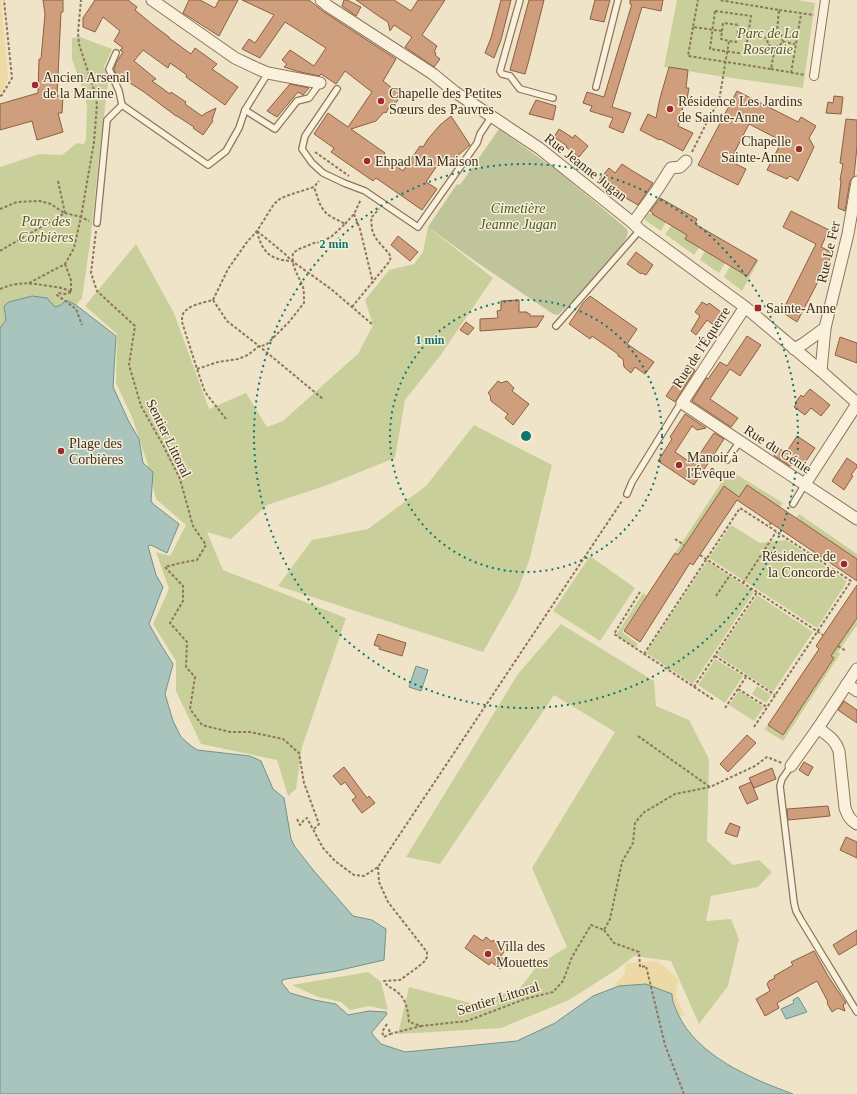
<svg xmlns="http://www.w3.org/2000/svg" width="857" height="1094" viewBox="0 0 857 1094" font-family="Georgia,serif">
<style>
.green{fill:#c9cf9b}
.sand{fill:#ecd9a5}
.cemetery{fill:#bfc49a}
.water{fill:#a9c4bc;stroke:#6f938a}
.building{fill:#cf9f7d;stroke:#8d5f41}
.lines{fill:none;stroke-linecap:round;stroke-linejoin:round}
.service-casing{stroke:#8d765c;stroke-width:8}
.pedestrian-casing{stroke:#8d765c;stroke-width:10}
.minor-casing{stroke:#8d765c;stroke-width:13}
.path{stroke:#8d765c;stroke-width:2;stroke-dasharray:3 2;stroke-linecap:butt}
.service{stroke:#faf1dc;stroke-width:5.5}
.pedestrian{stroke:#faf1dc;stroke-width:8}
.minor{stroke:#faf1dc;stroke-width:11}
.ring{fill:none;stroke:#0f766e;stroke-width:2;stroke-dasharray:2 4}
.poi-dot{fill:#9e2a2b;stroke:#f7eed8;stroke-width:1.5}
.labels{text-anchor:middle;stroke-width:3;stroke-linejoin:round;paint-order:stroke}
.park-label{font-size:14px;font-style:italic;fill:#4d5a26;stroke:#f7eed8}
.poi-label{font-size:14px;fill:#3d2e20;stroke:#f7eed8;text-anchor:start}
.street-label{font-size:14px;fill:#3d2e20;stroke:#f7eed8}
.centre{fill:#0f766e;stroke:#f7eed8;stroke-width:2}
.ring-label{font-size:12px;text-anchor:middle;font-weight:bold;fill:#0f766e;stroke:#f7eed8;stroke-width:3;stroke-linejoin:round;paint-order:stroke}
</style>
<rect width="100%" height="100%" fill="#f0e4c8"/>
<!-- green -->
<g class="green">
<polygon points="677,0 798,0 815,3 803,88 718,76 664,67"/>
<polygon points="80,37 112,49 104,67 109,76 100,147 90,244 82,298 76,305 66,300 61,305 54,307 5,306 6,320 0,328 0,167 39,154 62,155 77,143 84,144 86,139 87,105 81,84 72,59 72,38"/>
<polygon points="647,212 666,222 661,231 645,220 645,216"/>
<polygon points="672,225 687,235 685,239 699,248 694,255 665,234"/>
<polygon points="428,227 493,278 440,356 405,400 395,458 325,486 267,505 231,539 207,532 223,570 346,618 302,747 296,789 288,796 277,760 201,744 176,691 176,661 153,624 169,589 156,552 170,556 186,525 156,499 147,462 132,417 116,383 117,334 85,306 136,244 174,313 209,409 246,393 267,427 283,421 332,377 358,354 373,325 365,300 389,270 414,264 423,252"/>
<polygon points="705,251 725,263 719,273 700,260"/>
<polygon points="757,260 759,260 742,291 724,277 730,266 747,276"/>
<polygon points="474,425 552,465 530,558 517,592 483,652 278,586 312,540 368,529 426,486"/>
<polygon points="726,468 783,503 780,507 747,485 739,497 724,486 678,555 675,553 721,483 718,482"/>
<polygon points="799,514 857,554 857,559 799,520 796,518"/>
<polygon points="731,525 760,543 786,540 844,579 846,581 845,585 817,628 709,558"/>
<polygon points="590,556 635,588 600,641 553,611"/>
<polygon points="707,561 754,592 693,684 646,653"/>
<polygon points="643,593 647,596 622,632 638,644 635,648 616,635"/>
<polygon points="757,595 813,632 773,692 717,655"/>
<polygon points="857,618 857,625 838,652 840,654 783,741 764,729 768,725 783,735 834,659 831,656"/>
<polygon points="561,624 654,681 656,706 689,720 709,759 707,841 733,865 759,860 772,872 758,887 711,896 706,921 731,919 739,939 728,986 699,1024 671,961 634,956 616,970 569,1000 501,1028 398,1034 409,987 474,1004 520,988 538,965 567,947 532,868 615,732 554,695 440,864 406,857 518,674"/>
<polygon points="715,659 743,676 725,703 698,685"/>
<polygon points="757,686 771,695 766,703 752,694"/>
<polygon points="739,691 764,707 754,721 729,705"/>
<polygon points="368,972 381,982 388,1010 369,1006 350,1010 341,1002 318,997 292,985"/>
</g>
<!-- sand -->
<g class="sand">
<polygon points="0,0 1,0 8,77 3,92 0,93"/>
<polygon points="658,961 678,979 676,997 685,1016 675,1016 622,1003 616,983 625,974 626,963"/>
</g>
<!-- cemetery -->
<path class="cemetery" d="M499,129L559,172L627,229L628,232C627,239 622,244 618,251C601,275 579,295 558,315L553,314L475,261L428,227L457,184L460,185Z"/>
<!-- water -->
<g class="water">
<path d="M32,296L47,298L55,307L61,305L66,300L76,305L116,336L113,387L129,422L139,439L143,463L153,472L151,501L153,504L179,524L167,553L151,545L148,546L156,575L163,587L149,624L161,645L173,664L165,694L173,721L181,737L190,745L197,750L250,756L261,761L273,789L284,798L291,839L295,847L314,871L353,916L372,920L386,929L384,960L336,971L286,979L282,980V983L290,993L314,1000L336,1004L348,1015L369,1011L386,1012L387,1014L372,1032V1034L381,1044L405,1052L517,1041L555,1023L593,996L619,986L646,984L672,994C672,1001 675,1007 678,1014C697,1056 752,1079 793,1094H0V328L6,320L4,306L9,302Z"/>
<polygon points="416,666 428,670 421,691 409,687"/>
<polygon points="798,997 807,1012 786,1019 781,1009 794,1003 793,1000"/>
</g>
<!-- building -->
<g class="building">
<polygon points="43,0 63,0 63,12 61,12 57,96 63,96 62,113 58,113 63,132 37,140 32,121 0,130 0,104 38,93 39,59 41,59 45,14"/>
<polygon points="95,0 128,0 137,7 135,10 153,25 169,37 169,38 191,54 195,48 217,64 212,69 238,87 225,105 186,77 187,75 170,63 168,68 143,50 134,61 156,79 152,81 170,94 171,92 186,102 185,104 202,116 204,114 216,108 212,120 213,121 203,135 193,128 194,127 177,116 176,116 144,92 116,74 114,69 116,63 123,52 120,50 123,48 114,41 120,31 103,17 95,32 83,27 83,18"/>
<polygon points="189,0 200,0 215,8 219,0 238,0 219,36 183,13"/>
<polygon points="242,0 309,0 324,12 396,59 383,81 401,95 392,109 389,107 386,113 384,112 376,121 351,129 385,153 383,156 403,171 420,146 423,147 428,139 440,125 451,116 470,145 456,157 455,157 452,160 451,159 446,163 441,160 426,182 437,189 422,210 376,178 373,181 331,152 334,148 314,134 328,113 348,127 372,92 345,71 336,84 321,74 319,76 300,72 284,67 287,64 282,60 290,50 314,66 326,48 285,22 260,58 242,49 249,39 255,43 274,15"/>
<polygon points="344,0 347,0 361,7 356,16 342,6"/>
<polygon points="356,0 394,0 411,11 418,0 445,0 422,35 437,46 434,52 436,53 435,55 440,59 434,67 405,47 412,37 394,25 390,31 388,22 380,17"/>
<polygon points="501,0 511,0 501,40 494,58 485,53 491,38"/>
<polygon points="529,0 544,0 529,60 525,74 510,70"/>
<polygon points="595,0 610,0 604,22 590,19"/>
<polygon points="630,0 663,0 661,11 642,7 612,107 631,113 623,133 609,127 613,118 590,111 592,106 583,103 587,92 604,97 631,7 632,5 630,4"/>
<polygon points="669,67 688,70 686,88 689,88 686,105 683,104 681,118 678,126 693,133 683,151 660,139 659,140 640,130 648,114 656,118 660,98"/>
<polygon points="290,84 309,88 303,95 298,92 277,117 267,111"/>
<polygon points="737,91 798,122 801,117 816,126 809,138 814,147 798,181 790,176 787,179 767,170 782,141 749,124 730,161 746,169 738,185 698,165"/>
<polygon points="834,96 843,97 841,114 826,113 828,102 833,103"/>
<polygon points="536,100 556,106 553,120 529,114"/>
<polygon points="846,119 857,120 857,147 854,176 850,181 845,211 838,208 841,181 840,180 843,164 840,163"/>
<polygon points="559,129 573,138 575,135 588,146 579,157 566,147 567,146 554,137"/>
<polygon points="622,164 631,170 653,183 638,205 617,193 599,180 609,168 615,173"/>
<polygon points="660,198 697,219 695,224 757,260 747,276 685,239 687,235 652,214 653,213 650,211"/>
<polygon points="791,211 829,230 821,247 833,253 797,322 782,312 816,244 783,227"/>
<polygon points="398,236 418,252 410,261 391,245"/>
<polygon points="636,252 653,265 646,275 642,273 641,274 627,264"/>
<polygon points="590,296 637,329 627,344 654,362 645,374 635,367 631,373 624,367 623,359 618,356 618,354 592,336 590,339 569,324 583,303"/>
<polygon points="519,300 519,312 527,312 527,313 530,314 530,316 544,316 537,327 480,331 480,319 498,318 497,311 501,310 501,301"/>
<polygon points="702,302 707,305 709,303 725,315 716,327 707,320 696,335 691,331 700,316 695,312"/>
<polygon points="466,322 474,328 468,335 460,330"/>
<polygon points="747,336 761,345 740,376 730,369 710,399 738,418 731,427 692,401 706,378 708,379 720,362 727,366"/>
<polygon points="840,337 857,343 857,363 835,355"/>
<polygon points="687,365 695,370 675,402 666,396"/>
<polygon points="498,381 501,383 507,381 514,388 512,391 529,404 513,425 505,418 508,414 491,401 490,395 488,393"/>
<polygon points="810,389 830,405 821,416 811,408 805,415 794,407 796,404 795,403 801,395 803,397"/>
<polygon points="685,414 706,428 697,430 692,426 675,452 693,464 714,433 724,439 694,485 658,461 672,439 670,437"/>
<polygon points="797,436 815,448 804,464 797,462 790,466 774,456 779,448 786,453"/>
<polygon points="847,458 857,465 857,467 851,475 853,476 844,490 832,481"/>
<polygon points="747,485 857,559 857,581 737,500 693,565 690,563 640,642 624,631 675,553 678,555 724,486 739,497"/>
<polygon points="857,585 857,618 831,656 834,658 783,735 768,725 819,649 816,646"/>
<polygon points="378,634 406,643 402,656 379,649 380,647 374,645"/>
<polygon points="844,701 857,710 857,723 838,710"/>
<polygon points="747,735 756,743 728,772 720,764"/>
<polygon points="804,762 813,767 808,776 799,770"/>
<polygon points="344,767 367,798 369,796 375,803 362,813 352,800 356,797 345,782 341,785 333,776"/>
<polygon points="772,768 776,779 754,788 749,778"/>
<polygon points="751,782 758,799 747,804 739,787"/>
<polygon points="828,806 830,816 788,820 787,809"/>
<polygon points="730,823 740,827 737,837 725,833"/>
<polygon points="846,837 857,842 857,858 840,850"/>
<polygon points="857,930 857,944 839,955 833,945"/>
<polygon points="474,935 483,941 486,937 492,942 493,940 502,946 501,948 505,951 500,957 506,961 500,969 491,962 489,965 465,948"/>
<polygon points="814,951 828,976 846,1003 843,1005 845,1011 838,1008 832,1012 827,1003 828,1002 817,981 777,1003 779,1008 765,1016 756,999 770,991 767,984 769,981 775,978 774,976 793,965 791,962"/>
</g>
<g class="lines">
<defs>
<g id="service">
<polyline points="520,0 500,71 502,74 510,76 520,89 553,98"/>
<polyline points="116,53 109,69 119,91 122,105"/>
<polyline points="596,87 618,0"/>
<polyline points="337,89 305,136 302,149 312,163 323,173 344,183 365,191 418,227 477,143 480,134 492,116"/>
<polyline points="245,110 275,129 297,101 309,98 320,83"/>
<polyline points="97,223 107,120 122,105 208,165 226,151 239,128 245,110 268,73"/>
<polyline points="556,326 640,230"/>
<polyline points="727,460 740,441"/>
<polyline points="627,494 632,482 679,406 682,403"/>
<polyline points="793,504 805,484"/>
<polyline points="791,766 782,779 780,786 794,903 796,911 801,920 857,1012"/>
</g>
<polyline id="pedestrian" points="814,76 825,0"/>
<g id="minor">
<polyline points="152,0 235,58 256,68 268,73 320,83"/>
<polyline points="321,0 328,6 433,74 455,92 539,148 633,223 640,230 745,307 821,371 857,403"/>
<polyline points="633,223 657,190 671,168 680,167 686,161"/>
<polyline points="745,307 682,403 857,519"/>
<polyline points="794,349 803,344 825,328"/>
<polyline points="821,371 825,328 848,234 857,182"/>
<polyline points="805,484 857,404"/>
<polyline points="847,684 857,691"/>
<path d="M818,728C828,736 835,739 839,751L845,808C848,816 850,820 857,824"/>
<polyline points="791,766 818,728 857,669"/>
</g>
</defs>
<!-- service casing -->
<use href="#service" class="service-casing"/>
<!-- pedestrian casing -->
<use href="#pedestrian" class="pedestrian-casing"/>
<!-- minor casing -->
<use href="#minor" class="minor-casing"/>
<!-- path -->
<g class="path">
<polyline points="779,10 814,15"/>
<polygon points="715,11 751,16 745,54 710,49"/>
<polyline points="693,27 688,56 771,69 775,47 768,45 767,38 770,34 777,31 779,10 719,0"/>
<polyline points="722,31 723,23 739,25 736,42 729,41"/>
<polyline points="738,34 767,38"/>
<polyline points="783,42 795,44"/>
<polyline points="775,47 779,46 783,42 781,35 777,31"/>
<polyline points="771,69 805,75"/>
<polyline points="791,73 801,14"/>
<polyline points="0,96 2,95 12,78 4,0"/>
<polyline points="315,152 349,176"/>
<polyline points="692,152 709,118 719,101 729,41 721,39 722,31 693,27 698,0"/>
<polyline points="58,181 65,213"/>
<polyline points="0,209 17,202 40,201 51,204 64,213"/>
<polyline points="354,214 360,229 373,283"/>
<polyline points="345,224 354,214 361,199"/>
<polyline points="96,231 91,273 97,291 135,326 129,365 141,406 163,445 180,479 193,526 206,545 197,560 180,563 165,567 183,586 183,601 170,623 187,642 186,667 195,677 190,709 202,725 230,732 250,732 283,739 299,753 304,783 319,824 313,830"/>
<polyline points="257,231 285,254 292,261 331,289 373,325"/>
<path d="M257,231C262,252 270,260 292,261"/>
<polyline points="0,251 65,213 81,217 89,221"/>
<polyline points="65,264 71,280 71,291"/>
<polyline points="29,283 65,264 74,248 81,217 94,142 97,105 95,93 79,44 78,33 81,0"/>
<path d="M0,289C19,281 30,283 49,286C57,287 64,288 71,292"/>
<polyline points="71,292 66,294 58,293 57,295 76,309 82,325"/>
<polyline points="213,300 228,269 247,242 257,231 274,204 281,198 292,194 314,187 319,181"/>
<path d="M352,307L389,262L391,257C386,248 376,242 373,232C371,228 372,222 371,218L379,209"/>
<path d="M197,369L218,362L238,359L248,355L259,346L266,345L289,322L304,303C304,298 304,291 303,287C298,274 291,267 293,253L299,249L314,243L320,242L331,237L345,224C340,221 335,219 330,216C320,210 318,198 314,187"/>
<path d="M226,419L205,392L197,369L182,322C182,320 182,318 182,316C186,305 203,303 213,300L227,321L259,346L323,399"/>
<polyline points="675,539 684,545"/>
<polyline points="700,555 823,635"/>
<polyline points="743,583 776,532"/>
<polyline points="640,592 614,634 714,700"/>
<polyline points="716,596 730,575"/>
<polyline points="838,646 846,651"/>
<polyline points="644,654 740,508 768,526 771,523"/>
<polyline points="715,656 775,695"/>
<polyline points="694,687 757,592"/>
<polyline points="738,689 767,707"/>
<polyline points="725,708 746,677"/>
<polyline points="754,727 851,581 768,526"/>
<polyline points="638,736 710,787"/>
<polyline points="297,819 300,825 302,823 303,821 307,818 323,848 335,861 354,875 364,876 378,867 622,501"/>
<path d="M378,867L379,882L388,902L427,952V957L425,961L418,967L400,980L384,981C388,988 391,987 396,991C406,998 408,1010 409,1022L421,1026L467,1021L525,999L553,992L563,981L572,957L591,925L604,930L610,919L622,862L633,843L635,823L643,813L675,794L710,787L755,766L767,757L782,763"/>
<polyline points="604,930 614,943 639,952 640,967 646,966 665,1045 684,1094"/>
<polyline points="387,1024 382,1032 384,1037 390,1034"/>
<polyline points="389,1029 390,1034 421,1026"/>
</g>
<!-- service -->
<use href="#service" class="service"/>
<!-- pedestrian -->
<use href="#pedestrian" class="pedestrian"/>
<!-- minor -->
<use href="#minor" class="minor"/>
</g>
<!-- distance rings -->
<g class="ring">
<circle cx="526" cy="436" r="136"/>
<circle cx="526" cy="436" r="272"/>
</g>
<!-- markers -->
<g class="poi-dot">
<circle cx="35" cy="85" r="4"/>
<circle cx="381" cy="101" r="4"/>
<circle cx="670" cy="109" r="4"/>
<circle cx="799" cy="149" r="4"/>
<circle cx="367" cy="161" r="4"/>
<rect x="754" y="304" width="8" height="8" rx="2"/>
<circle cx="61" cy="451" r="4"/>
<circle cx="679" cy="465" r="4"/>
<circle cx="844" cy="564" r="4"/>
<circle cx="488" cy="954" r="4"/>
</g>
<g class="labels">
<!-- park labels -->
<g class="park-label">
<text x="768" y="38">Parc de La<tspan x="768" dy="16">Roseraie</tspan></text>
<text x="518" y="213">Cimetière<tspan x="518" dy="16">Jeanne Jugan</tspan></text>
<text x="46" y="226">Parc des<tspan x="46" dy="16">Corbières</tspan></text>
</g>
<!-- poi labels -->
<g class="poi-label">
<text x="43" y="82">Ancien Arsenal<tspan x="43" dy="16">de la Marine</tspan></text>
<text x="389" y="98">Chapelle des Petites<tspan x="389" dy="16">Sœurs des Pauvres</tspan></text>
<text x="678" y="106">Résidence Les Jardins<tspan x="678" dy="16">de Sainte-Anne</tspan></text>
<text x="791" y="146" text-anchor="end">Chapelle<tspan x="791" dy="16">Sainte-Anne</tspan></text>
<text x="375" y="166">Ehpad Ma Maison</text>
<text x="766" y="313">Sainte-Anne</text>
<text x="69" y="448">Plage des<tspan x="69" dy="16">Corbières</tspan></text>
<text x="687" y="462">Manoir à<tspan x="687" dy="16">l'Évêque</tspan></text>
<text x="836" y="561" text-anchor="end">Résidence de<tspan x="836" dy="16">la Concorde</tspan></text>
<text x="496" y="951">Villa des<tspan x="496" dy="16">Mouettes</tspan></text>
</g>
<!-- street labels -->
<g class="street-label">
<text transform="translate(586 167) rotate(38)" y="5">Rue Jeanne Jugan</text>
<text transform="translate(828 252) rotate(-77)" y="5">Rue Le Fer</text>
<text transform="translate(701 347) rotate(-57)" y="5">Rue de l'Équerre</text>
<text transform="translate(169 438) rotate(64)" y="5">Sentier Littoral</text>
<text transform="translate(778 449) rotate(33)" y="5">Rue du Génie</text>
<text transform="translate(498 998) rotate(-17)" y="5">Sentier Littoral</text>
</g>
</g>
<circle cx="526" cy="436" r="6" class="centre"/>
<g class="ring-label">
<text x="334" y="248">2 min</text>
<text x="430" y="344">1 min</text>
</g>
</svg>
